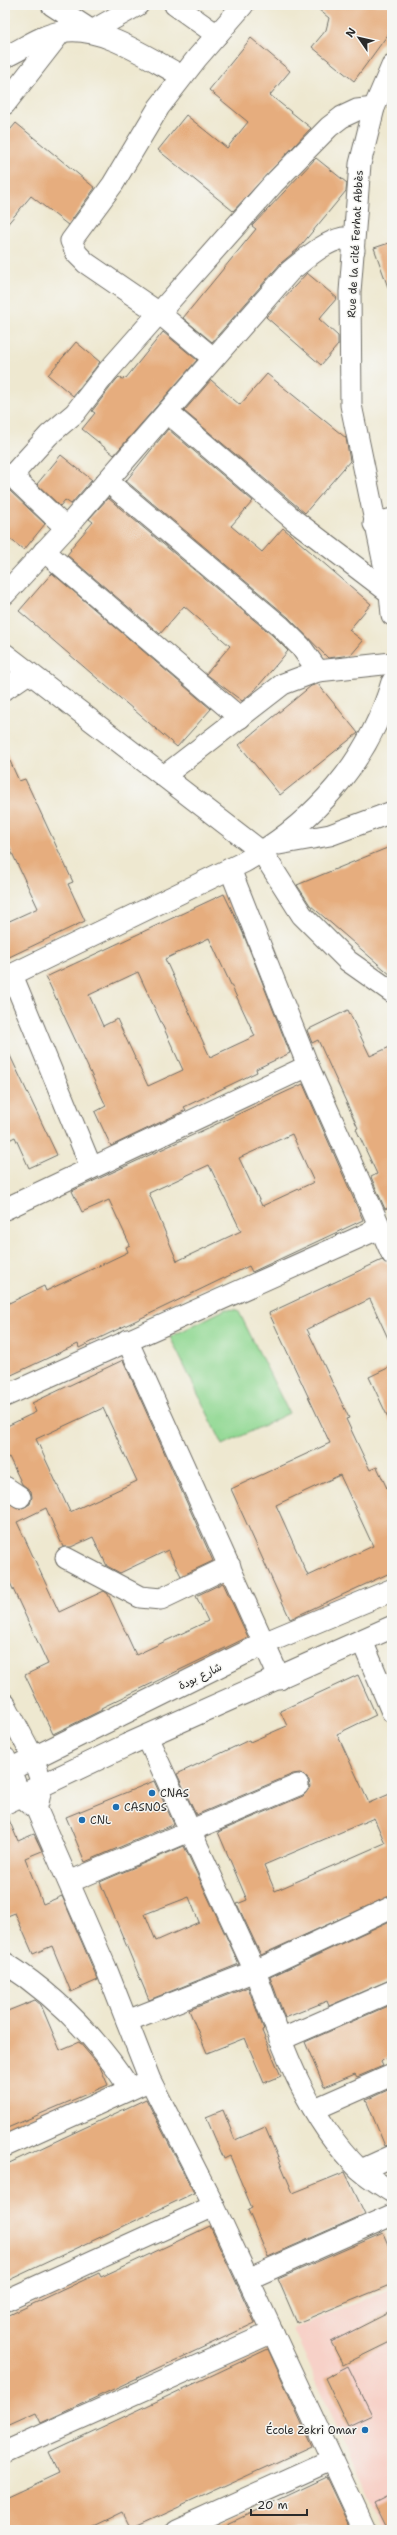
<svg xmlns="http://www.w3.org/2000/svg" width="397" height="2535" viewBox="0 0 397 2535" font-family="'Shantell Sans','Playpen Sans Arabic',sans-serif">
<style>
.built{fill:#f7d1c8}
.green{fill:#90d892;stroke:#5e825e}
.building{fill:#e6ad7e;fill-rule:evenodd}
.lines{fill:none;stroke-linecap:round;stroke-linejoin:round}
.street-casing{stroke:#6f6d65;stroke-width:23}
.secondary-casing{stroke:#6f6d65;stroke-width:24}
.street{stroke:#fff;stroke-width:21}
.secondary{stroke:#fff;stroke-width:22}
.poi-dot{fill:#1f6fb2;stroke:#f6f6f2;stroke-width:1.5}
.labels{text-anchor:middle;stroke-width:3;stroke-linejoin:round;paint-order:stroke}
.street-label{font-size:11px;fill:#2b2b2b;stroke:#f6f6f2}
.poi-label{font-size:11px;fill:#2b2b2b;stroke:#f6f6f2;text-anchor:start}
</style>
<rect width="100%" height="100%" fill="#f6f6f2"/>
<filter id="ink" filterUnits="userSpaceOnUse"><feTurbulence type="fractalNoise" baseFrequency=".025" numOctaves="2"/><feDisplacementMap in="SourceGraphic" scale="8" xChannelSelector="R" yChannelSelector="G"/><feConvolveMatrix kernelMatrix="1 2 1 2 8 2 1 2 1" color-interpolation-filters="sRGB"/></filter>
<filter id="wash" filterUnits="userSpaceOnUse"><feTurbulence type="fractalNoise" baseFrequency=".012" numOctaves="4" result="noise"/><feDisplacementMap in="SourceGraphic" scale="16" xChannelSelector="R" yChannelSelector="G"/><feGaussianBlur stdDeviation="0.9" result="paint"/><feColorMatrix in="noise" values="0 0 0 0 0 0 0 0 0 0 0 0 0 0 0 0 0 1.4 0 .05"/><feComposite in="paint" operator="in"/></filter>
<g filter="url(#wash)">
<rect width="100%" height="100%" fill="#eee8d0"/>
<!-- built -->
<polygon class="built" points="392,2287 392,2530 383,2530 293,2329"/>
<!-- green -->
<polygon class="green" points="226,1309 238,1310 289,1413 223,1445 170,1337"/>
<g id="blocks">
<!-- building -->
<g class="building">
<polygon points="313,5 392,5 392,29 354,81 312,47 326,30 329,18"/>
<polygon points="251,38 290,71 270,95 311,128 233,211 158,150 186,115 227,148 248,122 209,90"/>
<polygon points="16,123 95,188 68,225 31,196 5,227 5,136"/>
<polygon points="316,158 347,183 346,191 298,249 281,263 212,342 183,318 256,229 252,226"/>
<polygon points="392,242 392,293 390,293 374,248"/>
<polygon points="307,273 337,298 319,319 338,336 338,345 321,365 266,317"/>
<polygon points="163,332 197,360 114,455 82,429 95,413 92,411 116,380 119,377 122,379 126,378"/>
<polygon points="76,342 100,362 73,396 48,375"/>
<polygon points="267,374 346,438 350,461 305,513 184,411 211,380 240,405"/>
<polygon points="168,429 253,501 231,526 262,552 283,528 371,604 349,630 363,641 351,655 328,658 288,617 126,481"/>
<polygon points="61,455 92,480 71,504 65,500 60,506 37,484"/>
<polygon points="5,481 10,491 45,524 24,550 5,535"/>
<polygon points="108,498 272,635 288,651 254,691 242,701 206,674 230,646 184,606 160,634 67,555 71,550 70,549 93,522 89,519"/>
<polygon points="52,573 211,709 177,747 19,611"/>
<polygon points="318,684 358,733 280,795 239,745 311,686"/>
<polygon points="5,750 19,781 25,779 73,882 68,884 85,921 5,959 5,923 38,908 5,838"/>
<polygon points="392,846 392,976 310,905 297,885"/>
<path d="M224,894L243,933L290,1053L256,1069L257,1072L184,1107L186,1110L111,1146L95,1112L106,1106L46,977ZM209,938L255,1036L210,1057L165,959ZM138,972L183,1070L148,1086L117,1019L103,1026L89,995Z"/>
<polygon points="348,1010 370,1056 392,1046 392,1206 385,1209 371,1177 377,1174 356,1129 358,1128 318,1040 312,1043 307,1030"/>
<polygon points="5,1045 57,1155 29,1168 15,1137 5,1142"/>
<path d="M303,1084L363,1220L252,1272L249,1266L79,1348L78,1344L5,1378V1305L44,1286L46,1291L128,1252L126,1247L130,1245L109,1200L82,1212L72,1191ZM292,1134L314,1182L262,1206L239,1158ZM209,1165L241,1231L177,1261L149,1193Z"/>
<path d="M382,1260L392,1266V1347L370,1299L307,1329L349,1418L346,1419L370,1470L377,1467L392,1499V1572L290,1619L231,1489L330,1443L269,1313ZM340,1475L373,1546L308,1576L276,1505Z"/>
<path d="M123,1360L213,1561L181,1576L168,1550L120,1573L107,1566L93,1537L71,1547H63L46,1508L17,1522L59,1612L104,1591L108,1594L136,1655L208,1621L196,1596L223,1583L248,1637L101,1708L102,1710L53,1734L25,1675L48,1664L5,1572V1501L20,1509L30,1504L32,1497L31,1491L22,1484L9,1457L5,1459V1427L36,1412L32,1403ZM103,1408L137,1481L70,1512L36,1439Z"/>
<polygon points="392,1366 392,1426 369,1377"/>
<path d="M358,1675L376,1715L337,1734L369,1803L392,1793V1895L261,1955L237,1904L247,1900L218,1832L303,1796L310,1787L309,1780L300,1773L293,1774L196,1815L177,1774L249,1740L250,1742L287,1726L280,1711ZM374,1818L385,1843L275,1891L264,1865Z"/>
<polygon points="154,1781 174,1824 85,1862 66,1817"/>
<polygon points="5,1815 7,1815 18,1841 34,1834 42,1851 25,1858 43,1904 62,1896 98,1980 71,1992 52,1946 33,1954 15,1913 5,1917"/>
<path d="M184,1846L239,1964L149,2000L100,1882ZM189,1897L199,1922L156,1941L145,1914Z"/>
<polygon points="392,1920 392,1979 329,2006 327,2001 285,2018 270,1977"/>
<polygon points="248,1987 264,2030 262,2031 281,2076 264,2083 245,2038 207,2053 189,2010"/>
<polygon points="35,2000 41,2005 60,2050 79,2042 100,2067 108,2085 5,2129 5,2012"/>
<polygon points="392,2004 392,2056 383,2060 381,2062 383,2066 357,2077 355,2074 324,2087 305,2042"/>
<polygon points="392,2088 392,2144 385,2146 366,2100"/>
<polygon points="146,2099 194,2193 5,2282 5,2165"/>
<polygon points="223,2110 235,2140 265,2127 293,2193 345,2172 365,2214 268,2257 248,2210 252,2208 230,2156 224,2159 206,2117"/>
<polygon points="210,2226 255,2323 41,2423 36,2413 5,2427 5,2317 99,2273 101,2277"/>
<polygon points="383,2233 392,2254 392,2284 297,2323 278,2279"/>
<polygon points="392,2311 392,2341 343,2365 331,2342"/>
<polygon points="268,2349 312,2446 131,2529 123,2513 88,2530 5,2530 5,2498 59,2473 49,2452"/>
<polygon points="348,2366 372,2415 348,2426 325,2378"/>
<polygon points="327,2477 352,2530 215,2530"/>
<polygon points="392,2495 392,2530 387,2530 374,2504"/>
</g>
</g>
</g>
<g filter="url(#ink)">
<use href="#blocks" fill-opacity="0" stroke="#6f6d65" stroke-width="1"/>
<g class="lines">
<defs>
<g id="street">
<polyline points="52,5 92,31 138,5"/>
<polyline points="175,5 217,35"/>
<path d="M5,57C23,49 41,35 61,32C100,24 148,58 182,76"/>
<polyline points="392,66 374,108 360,164 350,292 351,405 390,593 392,615"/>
<polyline points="5,104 61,32"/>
<polyline points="213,358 159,313 273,184 329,127 342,117 357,110 374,108"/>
<polyline points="167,412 294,520 390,593"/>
<polyline points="107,481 280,626 301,647 318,671"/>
<polyline points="374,524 392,519"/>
<polyline points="66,528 18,482 16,471 49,435 75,413 107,372 159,313 86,263 77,254 71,241 113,184 159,107 197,58 243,5"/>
<polyline points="44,551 240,718"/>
<path d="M5,594L66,528L290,271C307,258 322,243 343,238L351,243L354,250"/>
<polyline points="5,654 262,852 302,915 348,961 392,992"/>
<polyline points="5,689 27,674"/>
<polyline points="164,776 283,684 318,671 392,663"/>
<polyline points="279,844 330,835 392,812"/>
<polyline points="230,869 308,1066 392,1254"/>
<polyline points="12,975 91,1167"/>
<path d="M5,978L244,862C314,823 369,761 392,682"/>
<polyline points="5,1209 308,1066"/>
<polyline points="127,1340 280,1679"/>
<polyline points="5,1396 380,1228"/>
<polyline points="5,1487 20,1497"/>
<polyline points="66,1558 140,1597 161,1599 230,1566"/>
<polyline points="362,1641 392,1712"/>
<polyline points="5,1704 33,1757 42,1784 38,1803"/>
<polyline points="147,1737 255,1971 392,1907"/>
<polyline points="5,1758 20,1795 37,1810 106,1968 150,2080 214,2206 365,2530"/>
<polyline points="69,1882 298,1785"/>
<path d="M5,1963C55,1995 98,2039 130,2089"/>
<path d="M127,2021L255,1971C280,2040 305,2116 359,2169C369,2178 381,2185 392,2192"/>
<polyline points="280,2040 392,1991"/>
<polyline points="315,2109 392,2075"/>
<polyline points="5,2146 142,2084"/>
<polyline points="361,2170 392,2156"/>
<polyline points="248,2279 392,2215"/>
<polyline points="5,2301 214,2206"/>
<polyline points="5,2452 273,2332"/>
<polyline points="176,2530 331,2460"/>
</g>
<g id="secondary">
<polyline points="5,1772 265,1643 392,1590"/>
<polyline points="5,1803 127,1745 392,1627"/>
</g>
</defs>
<!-- street casing -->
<use href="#street" class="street-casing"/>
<!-- secondary casing -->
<use href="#secondary" class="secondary-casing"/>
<!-- street -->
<use href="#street" class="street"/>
<!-- secondary -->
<use href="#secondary" class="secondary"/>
</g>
</g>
<!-- markers -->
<g class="poi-dot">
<circle cx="152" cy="1793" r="4"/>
<circle cx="116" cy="1807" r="4"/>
<circle cx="82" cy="1820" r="4"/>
<circle cx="365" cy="2430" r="4"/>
</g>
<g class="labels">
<!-- street labels -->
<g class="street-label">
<text transform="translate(355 244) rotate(-87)" y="4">Rue de la cité Ferhat Abbès</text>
<text transform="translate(200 1676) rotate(-26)" y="4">شارع بودة</text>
</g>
<!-- poi labels -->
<g class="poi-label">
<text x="160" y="1797">CNAS</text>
<text x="124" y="1811">CASNOS</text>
<text x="90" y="1824">CNL</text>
<text x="357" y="2434" text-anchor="end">École Zekri Omar</text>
</g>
</g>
<!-- margin -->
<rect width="397" height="2535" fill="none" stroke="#f6f6f2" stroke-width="20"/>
<!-- north arrow -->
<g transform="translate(359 38) rotate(304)" stroke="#f6f6f2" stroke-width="3" paint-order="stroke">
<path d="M0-3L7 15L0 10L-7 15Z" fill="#2b2b2b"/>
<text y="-6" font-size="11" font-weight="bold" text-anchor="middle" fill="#2b2b2b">N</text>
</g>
<!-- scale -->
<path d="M251 2509v6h56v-6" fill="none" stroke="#2b2b2b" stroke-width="2"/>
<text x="257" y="2509" font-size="12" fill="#2b2b2b" stroke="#f6f6f2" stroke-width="3" paint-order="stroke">20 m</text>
</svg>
